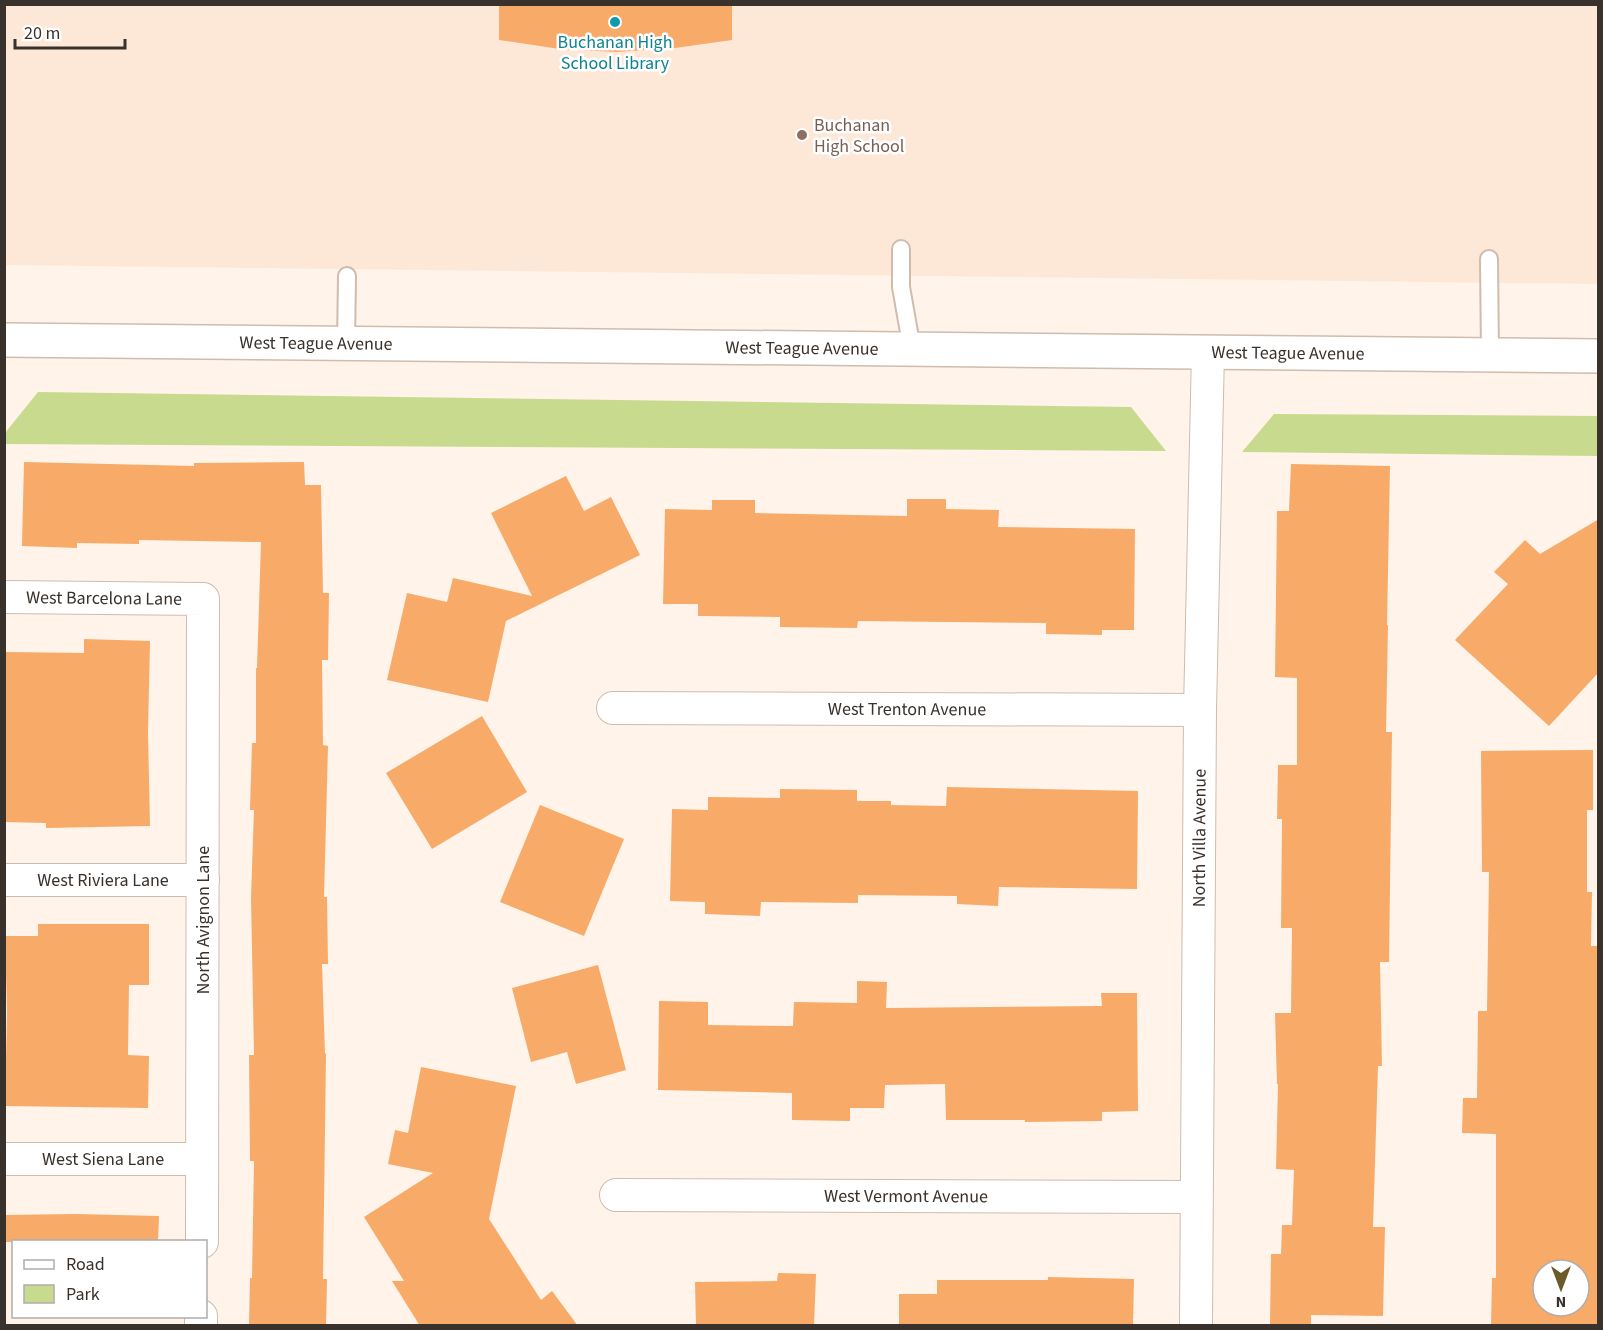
<svg xmlns="http://www.w3.org/2000/svg" width="1603" height="1330" viewBox="0 0 1603 1330" font-family="'Source Sans 3',sans-serif">
<style>
.built{fill:#fde8d8}
.green{fill:#c7da8d}
.building{fill:#f8aa68;fill-rule:evenodd}
.lines{fill:none;stroke-linecap:round;stroke-linejoin:round}
.service-casing{stroke:#cfbcad;stroke-width:20}
.minor-casing{stroke:#cfbcad;stroke-width:34}
.tertiary-casing{stroke:#cfbcad;stroke-width:36}
.service{stroke:#fff;stroke-width:16}
.minor{stroke:#fff;stroke-width:32}
.tertiary{stroke:#fff;stroke-width:33}
.culture-dot{fill:#0f9aa8;stroke:#fff;stroke-width:2}
.education-dot{fill:#8d6e63;stroke:#fff;stroke-width:2}
.labels{text-anchor:middle;stroke-width:5;stroke-linejoin:round;paint-order:stroke}
.culture-label{font-size:18px;fill:#0d838f;stroke:#fff}
.education-label{font-size:18px;fill:#785e54;stroke:#fff;text-anchor:start}
.street-label{font-size:18px;fill:#39312b;stroke:#fff}
</style>
<rect width="100%" height="100%" fill="#fff3ea"/>
<!-- built -->
<polygon class="built" points="5,5 1598,5 1598,284 5,265"/>
<!-- green -->
<g class="green">
<polygon points="38,392 1131,407 1166,451 5,444 5,433"/>
<polygon points="1274,414 1598,416 1598,456 1242,452"/>
</g>
<!-- building -->
<g class="building">
<polygon points="499,4 732,4 732,40 675,48 617,52 560,49 499,40"/>
<polygon points="24,462 194,466 194,463 304,462 305,485 321,485 323,593 329,593 328,660 322,660 323,745 328,746 324,897 327,897 328,964 322,964 325,1054 326,1053 323,1279 327,1279 326,1326 249,1326 250,1278 252,1278 254,1161 250,1161 249,1055 254,1055 251,897 254,810 250,810 252,743 256,743 256,668 257,668 261,542 139,540 139,544 77,543 77,548 22,546"/>
<polygon points="1291,464 1390,466 1387,625 1388,625 1386,732 1392,732 1389,962 1380,962 1382,1066 1378,1066 1373,1227 1385,1227 1383,1316 1311,1315 1311,1326 1270,1326 1271,1254 1281,1254 1282,1225 1292,1225 1294,1170 1276,1169 1278,1084 1277,1084 1275,1013 1291,1013 1292,928 1281,928 1282,819 1277,819 1278,765 1297,765 1297,678 1275,677 1277,511 1289,511"/>
<polygon points="566,476 584,511 611,497 640,555 506,621 488,702 387,680 407,593 447,602 453,578 532,596 491,513"/>
<polygon points="907,499 946,499 946,509 999,510 998,527 1135,529 1134,630 1102,630 1102,635 1046,634 1046,623 858,621 857,628 780,627 780,617 698,616 698,604 663,604 665,509 712,510 712,500 755,500 755,513 907,516"/>
<polygon points="1599,519 1599,672 1549,726 1455,640 1508,584 1494,572 1525,540 1540,554"/>
<polygon points="84,639 150,641 148,732 150,826 46,828 46,823 4,822 5,652 84,653"/>
<polygon points="482,716 527,792 432,849 386,773"/>
<path d="M1593,750V810H1587V892H1592L1591,946H1599L1597,1326H1491L1492,1278H1496V1134L1462,1133L1463,1098H1477L1478,1011H1487L1489,872H1482L1481,751ZM1543,1270H1579V1306H1543Z"/>
<polygon points="947,787 1138,791 1137,889 999,887 998,906 957,904 957,896 858,895 858,903 761,902 760,916 705,914 705,902 670,901 672,809 708,810 708,797 780,798 780,789 857,790 857,801 891,801 891,805 946,806"/>
<polygon points="540,805 624,839 584,936 500,902"/>
<polygon points="38,924 149,924 149,985 129,985 128,1055 149,1056 148,1108 5,1106 7,1012 5,936 38,936"/>
<polygon points="598,965 626,1070 576,1084 567,1052 531,1062 512,988"/>
<polygon points="857,981 887,982 886,1008 1102,1006 1101,993 1137,993 1138,1111 1102,1112 1102,1121 1025,1122 1025,1120 946,1120 945,1084 885,1085 884,1108 850,1108 850,1121 792,1120 792,1093 658,1090 659,1001 708,1002 708,1025 793,1026 794,1002 857,1003"/>
<polygon points="421,1067 516,1086 489,1219 541,1300 552,1291 578,1326 420,1326 392,1281 404,1281 364,1217 433,1173 388,1164 395,1130 408,1133"/>
<polygon points="76,1214 159,1216 158,1242 4,1242 4,1215"/>
<polygon points="778,1273 816,1274 814,1326 696,1326 695,1282 777,1281"/>
<polygon points="1048,1277 1134,1279 1133,1326 899,1326 899,1294 937,1294 937,1280 1048,1280"/>
</g>
<g class="lines">
<defs>
<g id="service">
<polyline points="901,249 901,287 912,349"/>
<polyline points="1489,259 1490,355"/>
<polyline points="346,343 347,276"/>
</g>
<g id="minor">
<path id="s1" d="M4,597L203,599L202,1242"/>
<path id="s2" d="M613,708L1200,710"/>
<path id="s3" d="M4,880H203"/>
<path id="s4" d="M4,1159H202"/>
<path id="s5" d="M616,1195L1196,1197"/>
<polyline points="201,1326 201,1316"/>
<path id="s6" d="M1196,1326L1200,710L1208,352"/>
</g>
<g id="tertiary">
<path id="s7" d="M4,340L1598,356"/>
</g>
</defs>
<!-- service casing -->
<use href="#service" class="service-casing"/>
<!-- minor casing -->
<use href="#minor" class="minor-casing"/>
<!-- tertiary casing -->
<use href="#tertiary" class="tertiary-casing"/>
<!-- service -->
<use href="#service" class="service"/>
<!-- minor -->
<use href="#minor" class="minor"/>
<!-- tertiary -->
<use href="#tertiary" class="tertiary"/>
</g>
<!-- markers -->
<circle class="culture-dot" cx="615" cy="22" r="6"/>
<circle class="education-dot" cx="802" cy="135" r="6"/>
<g class="labels">
<!-- culture labels -->
<g class="culture-label">
<text x="615" y="48">Buchanan High<tspan x="615" dy="21">School Library</tspan></text>
</g>
<!-- education labels -->
<g class="education-label">
<text x="814" y="131">Buchanan<tspan x="814" dy="21">High School</tspan></text>
</g>
<!-- street labels -->
<g class="street-label">
<text dy="6" stroke="none"><textPath href="#s7" startOffset="312">West Teague Avenue</textPath></text>
<text dy="6" stroke="none"><textPath href="#s7" startOffset="798">West Teague Avenue</textPath></text>
<text dy="6" stroke="none"><textPath href="#s7" startOffset="1284">West Teague Avenue</textPath></text>
<text dy="6" stroke="none"><textPath href="#s1" startOffset="100">West Barcelona Lane</textPath></text>
<text dy="6" stroke="none"><textPath href="#s2" startOffset="294">West Trenton Avenue</textPath></text>
<text dy="6" stroke="none"><textPath href="#s6" startOffset="488">North Villa Avenue</textPath></text>
<text dy="6" stroke="none"><textPath href="#s3" startOffset="99">West Riviera Lane</textPath></text>
<text transform="translate(203 920) rotate(-90)" y="6">North Avignon Lane</text>
<text dy="6" stroke="none"><textPath href="#s4" startOffset="99">West Siena Lane</textPath></text>
<text dy="6" stroke="none"><textPath href="#s5" startOffset="290">West Vermont Avenue</textPath></text>
</g>
</g>
<!-- border -->
<rect width="1603" height="1330" fill="none" stroke="#39312b" stroke-width="12"/>
<!-- legend -->
<rect x="12" y="1240" width="195" height="78" fill="#ffffff" stroke="#b0adaa" stroke-width="1.5"/>
<rect x="24" y="1260" width="30" height="9" fill="#ffffff" stroke="#b0adaa" stroke-width="1.5"/>
<text x="66" y="1270" font-size="18" fill="#39312b">Road</text>
<rect x="24" y="1285" width="30" height="18" fill="#c7da8d" stroke="#b0adaa" stroke-width="1.5"/>
<text x="66" y="1300" font-size="18" fill="#39312b">Park</text>
<!-- north arrow -->
<g transform="translate(1561 1288) rotate(180)"><circle r="28" fill="#ffffff" stroke="#b0adaa" stroke-width="1.5"/>
<path d="M0-4.5L10 22L0 15L-10 22Z" fill="#6d5a29"/>
<text y="-9" font-size="16" font-weight="bold" text-anchor="middle" fill="#39312b">N</text>
</g>
<!-- scale -->
<path d="M15 39v9h110v-9" fill="none" stroke="#39312b" stroke-width="3"/>
<text x="24" y="39" font-size="18" fill="#39312b" stroke="#ffffff" stroke-width="4.5" paint-order="stroke">20 m</text>
</svg>
